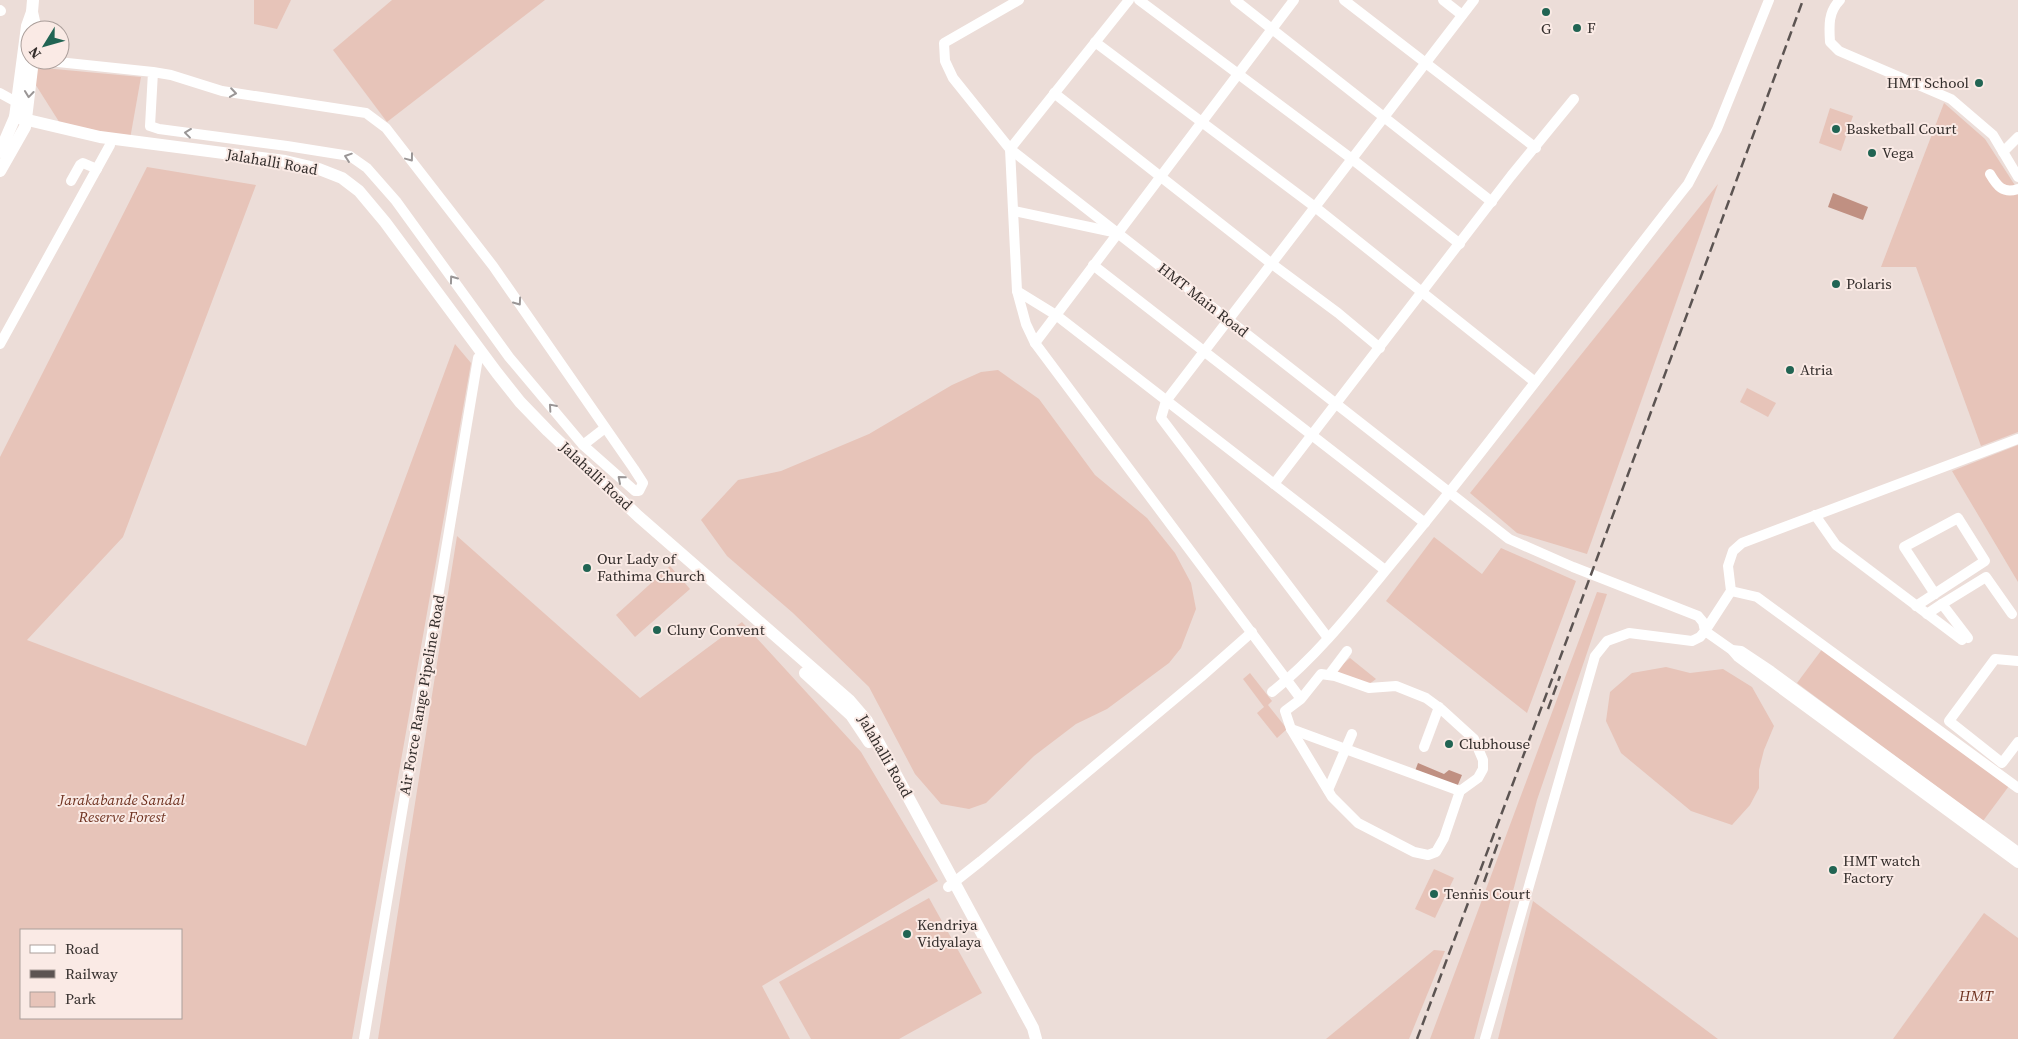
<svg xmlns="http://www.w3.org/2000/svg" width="2018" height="1039" viewBox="0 0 2018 1039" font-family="'Source Serif 4',serif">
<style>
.green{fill:#e7c4b9;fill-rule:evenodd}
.water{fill:#c09082}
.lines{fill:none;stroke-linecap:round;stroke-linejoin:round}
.minor{stroke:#fff;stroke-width:10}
.major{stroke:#fff;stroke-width:12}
.rail{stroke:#5c5452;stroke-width:2.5;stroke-dasharray:10 5;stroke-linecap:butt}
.oneway{stroke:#9a9696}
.poi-dot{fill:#216453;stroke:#faeae5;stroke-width:2}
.labels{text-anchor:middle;stroke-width:4;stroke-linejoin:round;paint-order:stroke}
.poi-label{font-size:15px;fill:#342e2c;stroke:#faeae5;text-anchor:start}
.street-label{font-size:15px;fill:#342e2c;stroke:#faeae5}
.park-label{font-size:15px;font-style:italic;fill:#6e311f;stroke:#faeae5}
</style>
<rect width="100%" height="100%" fill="#ecddd8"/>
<!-- green -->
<g class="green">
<polygon points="254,0 291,0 277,29 254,24"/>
<polygon points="392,0 545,0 387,122 333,50"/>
<polygon points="33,67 141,77 130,139 63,128 32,79"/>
<polygon points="1944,103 1985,139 2018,190 2018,432 1981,446 1916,267 1881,267"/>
<polygon points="1830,108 1853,116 1841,151 1819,143"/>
<path d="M147,167L256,185L123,537L27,640L306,746L455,344L471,363L352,1039H0V457ZM21,930H181V1018H21Z"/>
<polygon points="1718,184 1587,554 1517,533 1470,493"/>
<polygon points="998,370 1039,399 1095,475 1147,518 1175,553 1191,583 1196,609 1181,648 1169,663 1107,709 1076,724 1034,756 986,803 969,809 941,804 915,774 869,687 793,613 727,556 701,520 738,480 781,471 869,434 952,385 981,372"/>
<polygon points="1747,388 1776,403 1768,417 1740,402"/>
<polygon points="2018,445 2018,582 1952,471"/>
<polygon points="457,536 640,698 742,622 861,752 938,881 762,986 790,1039 378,1039"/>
<polygon points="1434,537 1482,574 1501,548 1576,581 1527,713 1386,601"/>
<polygon points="670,566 690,589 635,637 616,615"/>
<polygon points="1597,592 1607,594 1537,800 1474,1039 1430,1039"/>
<polygon points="1823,648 2009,786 1983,821 1797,683"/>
<polygon points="1350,658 1376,679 1368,685 1335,671"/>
<polygon points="1666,667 1690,673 1723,669 1752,687 1774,726 1764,750 1759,770 1759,788 1750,805 1732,825 1691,811 1621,753 1606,721 1610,692 1632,673"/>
<polygon points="1250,673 1272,701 1268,705 1287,729 1277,738 1257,713 1264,707 1243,679"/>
<polygon points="1434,869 1454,878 1435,918 1415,909"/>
<polygon points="929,898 982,993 899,1039 811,1039 779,982"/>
<polygon points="1533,901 1718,1039 1498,1039"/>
<polygon points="1984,913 2018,938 2018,1039 1893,1039"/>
<polygon points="1434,950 1445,951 1409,1039 1326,1039"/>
</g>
<!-- water -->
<g class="water">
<polygon points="1833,193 1868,207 1863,220 1828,207"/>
<polygon points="1418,763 1444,774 1449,770 1462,775 1457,787 1415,771"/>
</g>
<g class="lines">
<!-- minor -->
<g class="minor">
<polyline points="1019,0 944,43 945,61 953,78 1010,149 1509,539 1573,567 1698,616 1703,622 1705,631 1700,637 1692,641 1629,633 1607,641 1595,656 1485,1039"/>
<polyline points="1129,0 1010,149 1017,291 1026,324 1035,343 1301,699 1285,711 1291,729 1332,797 1358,823 1414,852 1428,855 1436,852 1444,838 1460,791 1478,778 1483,769 1483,760 1474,739 1441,709 1426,698 1396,686 1369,688 1335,676 1321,674 1301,699"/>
<polyline points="1139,0 1352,159 1460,244"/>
<polyline points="1235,0 1492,202"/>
<polyline points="1344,0 1536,148"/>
<polyline points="1443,0 1462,15"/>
<path d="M1840,0C1828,12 1829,26 1830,42L1839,51L1951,99L1993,135L2018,177"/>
<polyline points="0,10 1,11"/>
<polyline points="1095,42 1315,207 1535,382"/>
<polyline points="39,60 153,72 171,75 222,91 366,113 386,128 493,266 634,469 643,483 639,491 635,491 583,445 509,357 396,201 367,168 350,156 287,146 159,129 150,126 153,72"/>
<polyline points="0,93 18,103"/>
<polyline points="1054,93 1272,264 1338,313 1380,348"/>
<polyline points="2003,152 2018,137"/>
<path d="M1990,174C1997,186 2003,194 2018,189"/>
<polyline points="71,181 80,165 83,163 97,169"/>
<polyline points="1014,211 1113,232"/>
<polyline points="1093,265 1425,523"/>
<polyline points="1017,291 1056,315 1385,570"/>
<polyline points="1035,343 1294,0"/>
<polyline points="0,344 110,145"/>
<polyline points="2018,439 1742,543 1733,551 1728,566 1731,591 1705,631 1732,650 1738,657 2018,863"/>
<polyline points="583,445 605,428"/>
<polyline points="1274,484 1511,176 1574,99"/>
<polyline points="1815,515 1836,545 1962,640"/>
<polyline points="1731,591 1757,597 2018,788"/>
<polyline points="1942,604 1986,577 2012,614"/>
<polyline points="1916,606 1985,561 1958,518 1904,547 1935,594"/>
<polyline points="1927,614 1942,604 1968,638"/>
<polyline points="1328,638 1161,418 1166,401 1474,0"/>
<polyline points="1732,650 1741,651 1771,671 2018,852"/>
<polyline points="2018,661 1995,659 1949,721 2002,763 2018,742"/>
<polyline points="1329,675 1347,651"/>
<path d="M1272,692C1321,653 1360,601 1400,553C1500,433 1591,306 1688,184L1717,129L1769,0"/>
<polyline points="1291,729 1460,791"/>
<polyline points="1424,747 1439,707"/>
<polyline points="1328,790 1352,734"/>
<polyline points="948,887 981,861 1201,677 1252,632"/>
<polyline points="364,1039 478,358 483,354"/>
</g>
<!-- major -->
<g class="major">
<polyline points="33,0 32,12 36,30"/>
<polyline points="15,117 100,137 285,161 319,169 342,178 359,191 385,222 497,373 520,402 548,431 638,516 849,700 867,721 1033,1028 1036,1039"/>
<polyline points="0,152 15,117 27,26 32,12"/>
<polyline points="0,171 25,127 33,60"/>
<polyline points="805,673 851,715 869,742"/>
</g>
<!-- rail -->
<g class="rail">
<polyline points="1548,709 1560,676"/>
<polyline points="1484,882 1500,837"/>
<polyline points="1417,1039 1572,626 1803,0"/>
</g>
</g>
<!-- one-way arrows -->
<defs><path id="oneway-chevron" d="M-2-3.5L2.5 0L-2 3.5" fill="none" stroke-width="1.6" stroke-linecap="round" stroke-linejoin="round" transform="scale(1.25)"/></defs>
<g class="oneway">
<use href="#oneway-chevron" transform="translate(233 93) rotate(8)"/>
<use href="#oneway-chevron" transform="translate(29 94) rotate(96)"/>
<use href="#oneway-chevron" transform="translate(188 133) rotate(-173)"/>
<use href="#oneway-chevron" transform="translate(348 157) rotate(-161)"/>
<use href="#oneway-chevron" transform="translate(410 158) rotate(53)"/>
<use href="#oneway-chevron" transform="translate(453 279) rotate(-126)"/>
<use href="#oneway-chevron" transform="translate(518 302) rotate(55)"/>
<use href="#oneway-chevron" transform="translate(552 407) rotate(-131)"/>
<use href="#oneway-chevron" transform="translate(621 479) rotate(-139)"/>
</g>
<!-- markers -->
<g class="poi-dot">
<circle cx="1546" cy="12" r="5"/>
<circle cx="1577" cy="28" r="5"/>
<circle cx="1979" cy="83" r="5"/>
<circle cx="1836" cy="129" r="5"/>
<circle cx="1872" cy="153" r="5"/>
<circle cx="1836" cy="284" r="5"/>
<circle cx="1790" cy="370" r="5"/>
<circle cx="587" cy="568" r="5"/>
<circle cx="657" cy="630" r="5"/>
<circle cx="1449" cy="744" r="5"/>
<circle cx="1833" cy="870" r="5"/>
<circle cx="1434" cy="894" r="5"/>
<circle cx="907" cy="934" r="5"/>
</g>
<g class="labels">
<!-- poi labels -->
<g class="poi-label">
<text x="1587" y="33">F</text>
<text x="1546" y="34" text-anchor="middle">G</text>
<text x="1969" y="88" text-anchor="end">HMT School</text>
<text x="1846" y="134">Basketball Court</text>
<text x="1882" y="158">Vega</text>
<text x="1846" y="289">Polaris</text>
<text x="1800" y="375">Atria</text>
<text x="597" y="564">Our Lady of<tspan x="597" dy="17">Fathima Church</tspan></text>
<text x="667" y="635">Cluny Convent</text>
<text x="1459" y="749">Clubhouse</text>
<text x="1843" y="866">HMT watch<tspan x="1843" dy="17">Factory</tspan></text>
<text x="1444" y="899">Tennis Court</text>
<text x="917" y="930">Kendriya<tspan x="917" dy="17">Vidyalaya</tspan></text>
</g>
<!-- street labels -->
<g class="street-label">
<text transform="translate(272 162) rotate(10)" y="5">Jalahalli Road</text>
<text transform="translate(1203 300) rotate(38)" y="5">HMT Main Road</text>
<text transform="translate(596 476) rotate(43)" y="5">Jalahalli Road</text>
<text transform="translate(422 695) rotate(-80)" y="5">Air Force Range Pipeline Road</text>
<text transform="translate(885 756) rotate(60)" y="5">Jalahalli Road</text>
</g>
<!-- park labels -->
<g class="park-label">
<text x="122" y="805">Jarakabande Sandal<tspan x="122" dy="17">Reserve Forest</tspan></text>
<text x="1976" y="1001">HMT</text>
</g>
</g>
<!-- legend -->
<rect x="20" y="929" width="162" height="90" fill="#faeae5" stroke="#ab9f9b"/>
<rect x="30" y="945" width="25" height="8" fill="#ffffff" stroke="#ab9f9b"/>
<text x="65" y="954" font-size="15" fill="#342e2c">Road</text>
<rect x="30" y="970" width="25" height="8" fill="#5c5452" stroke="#ab9f9b"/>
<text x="65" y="979" font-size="15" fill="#342e2c">Railway</text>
<rect x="30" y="992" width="25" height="15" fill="#e7c4b9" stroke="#ab9f9b"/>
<text x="65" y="1004" font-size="15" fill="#342e2c">Park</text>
<!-- north arrow -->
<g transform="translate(45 45) rotate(233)"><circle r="24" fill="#faeae5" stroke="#ab9f9b"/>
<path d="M0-4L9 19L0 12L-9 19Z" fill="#216453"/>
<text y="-8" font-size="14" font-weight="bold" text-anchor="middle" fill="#342e2c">N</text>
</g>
</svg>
